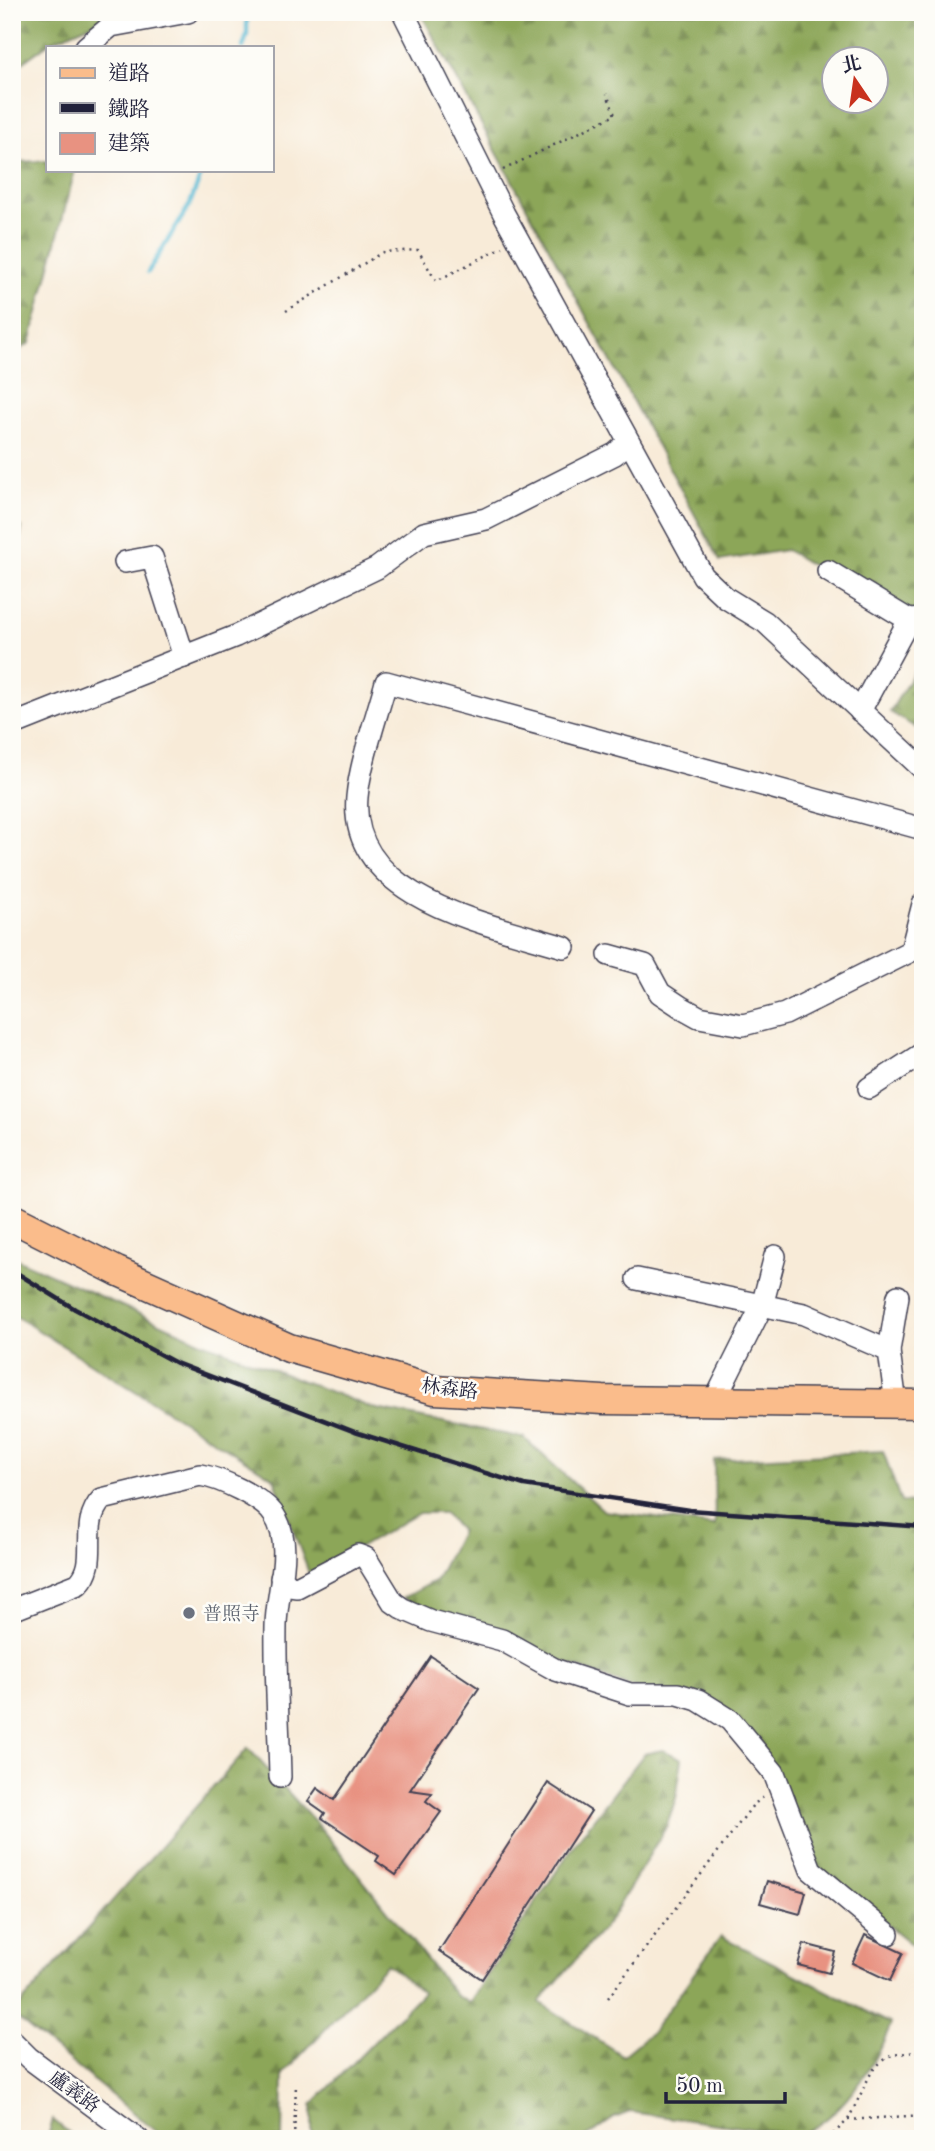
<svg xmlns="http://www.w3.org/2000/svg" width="935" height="2151" viewBox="0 0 935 2151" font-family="'Old Standard TT','Noto Serif TC',serif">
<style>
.forest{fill:url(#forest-firs);stroke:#57644a;stroke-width:2;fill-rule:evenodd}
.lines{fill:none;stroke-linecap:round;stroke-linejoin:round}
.stream{stroke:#54b8d2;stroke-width:4.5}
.building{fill:#e89281}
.minor-casing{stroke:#424053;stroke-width:24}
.major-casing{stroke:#424053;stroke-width:31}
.path{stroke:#424053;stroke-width:2.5;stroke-dasharray:2 5;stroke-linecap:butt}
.minor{stroke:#fff;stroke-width:21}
.major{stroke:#fabc8b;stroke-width:28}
.rail{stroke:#22223b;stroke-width:4.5}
.worship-dot{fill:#6b7280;stroke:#fdfcf7;stroke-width:2.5}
.labels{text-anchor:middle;stroke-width:5;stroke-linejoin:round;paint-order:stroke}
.street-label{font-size:19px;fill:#22223b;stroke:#fdfcf7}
.worship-label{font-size:19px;fill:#5b616d;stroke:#fdfcf7;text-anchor:start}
</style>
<defs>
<pattern id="forest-firs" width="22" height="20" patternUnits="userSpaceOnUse" patternTransform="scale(1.75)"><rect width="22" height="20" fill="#8ca658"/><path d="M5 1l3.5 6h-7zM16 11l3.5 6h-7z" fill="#72874a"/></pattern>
</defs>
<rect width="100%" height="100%" fill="#fdfcf7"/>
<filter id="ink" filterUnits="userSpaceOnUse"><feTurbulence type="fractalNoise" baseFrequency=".0143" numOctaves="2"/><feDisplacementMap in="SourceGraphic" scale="14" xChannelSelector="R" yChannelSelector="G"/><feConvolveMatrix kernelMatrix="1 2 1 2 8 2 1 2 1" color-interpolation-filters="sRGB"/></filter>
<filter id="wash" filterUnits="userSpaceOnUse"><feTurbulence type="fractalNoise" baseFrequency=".00686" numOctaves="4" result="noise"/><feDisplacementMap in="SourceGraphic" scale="28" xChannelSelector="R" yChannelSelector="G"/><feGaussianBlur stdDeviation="1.57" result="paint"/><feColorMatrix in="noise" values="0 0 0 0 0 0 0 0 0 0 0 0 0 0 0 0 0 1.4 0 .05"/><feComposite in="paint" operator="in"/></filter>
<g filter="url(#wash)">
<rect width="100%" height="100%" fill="#f8ebd8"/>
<!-- forest -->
<g class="forest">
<polygon points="12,12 120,12 52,41 12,70"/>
<path d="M420,12H923V631L786,550L720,561ZM834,60H876V102H834Z"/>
<polygon points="47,161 47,170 75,170 30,343 12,354 12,162"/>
<polygon points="12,525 22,527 12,587"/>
<polygon points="923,657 923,732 890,712"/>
<polygon points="12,1257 200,1341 372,1408 524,1438 604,1511 715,1526 714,1460 883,1451 901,1502 923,1504 923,1954 816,1867 734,1718 631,1687 433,1614 403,1598 436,1580 461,1531 444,1513 419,1513 310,1576 274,1478 12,1314"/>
<path d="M248,1748L319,1826L456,1996L469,2003L576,1842L644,1754L663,1750L682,1759L676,1798L666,1827L611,1919L539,2002L623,2056L652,2032L721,1936L891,2024C875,2064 840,2122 797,2135L630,2112L614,2118L584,2139H312V2105L423,1992L387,1964L283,2074L282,2139H165L12,2014Z"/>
<polygon points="53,2120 77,2139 47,2139"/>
</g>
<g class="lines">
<!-- stream -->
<g class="stream">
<polyline points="243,47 247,35 247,12"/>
<polyline points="148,272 189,206 203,170"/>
</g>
</g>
<g id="blocks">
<!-- building -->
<g class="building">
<polygon points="431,1656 479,1688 410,1790 432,1793 426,1801 441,1812 396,1875 376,1861 379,1856 322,1818 325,1813 308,1801 317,1788 334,1800"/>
<polygon points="548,1783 591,1811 482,1979 439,1951"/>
<polygon points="767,1881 806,1892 800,1914 760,1903"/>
<polygon points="865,1935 903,1953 890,1981 852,1963"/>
<polygon points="804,1944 835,1952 829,1973 798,1965"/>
</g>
</g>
</g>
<g filter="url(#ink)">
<use href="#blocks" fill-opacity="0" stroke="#424053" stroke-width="2"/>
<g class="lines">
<defs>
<g id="minor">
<polyline points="403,12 504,214 703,576 726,598 765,622 923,769"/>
<polyline points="86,47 111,26 188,12"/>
<polyline points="125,562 152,557 184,657"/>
<polyline points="828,571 909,620 923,619"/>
<polyline points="860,711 909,620"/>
<polyline points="12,725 236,636 377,568 424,533 486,519 615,454 629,442"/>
<path d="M564,947C490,924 348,900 357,797C360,763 377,716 386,682L923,829"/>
<polyline points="609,955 645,965 660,993 681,1007 699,1017 743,1025 785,1014 911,951 923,904"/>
<polyline points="869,1088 923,1053"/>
<polyline points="637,1279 804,1314 889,1351 896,1404"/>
<polyline points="889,1351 898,1296"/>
<polyline points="714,1402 762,1306 775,1256"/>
<polyline points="281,1578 290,1586 297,1587 358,1555 366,1558 393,1602 403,1609 431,1621 502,1640 556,1670 630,1694 678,1694 698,1700 730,1720 774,1773 811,1870 888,1934"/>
<path d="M12,1610L78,1584C102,1561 77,1526 102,1499L200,1475C220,1478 263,1498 274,1515C295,1547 276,1592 276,1626C275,1676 279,1727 280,1777"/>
<polyline points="12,2041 29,2058 138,2139"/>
</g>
<polyline id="major" points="12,1218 117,1271 289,1348 435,1390 603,1400 923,1404"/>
</defs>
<!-- minor casing -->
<use href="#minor" class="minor-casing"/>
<!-- major casing -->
<use href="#major" class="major-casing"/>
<!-- path -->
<g class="path">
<polyline points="503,170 615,115 607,94"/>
<polyline points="286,311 383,252 418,250 436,281 503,247"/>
<polyline points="608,1998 753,1805 765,1796"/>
<polyline points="848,2120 923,2115"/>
<polyline points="294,2139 296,2084"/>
<polyline points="828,2139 848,2120 872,2071 881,2062 892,2055 923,2051"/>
</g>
<!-- minor -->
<use href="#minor" class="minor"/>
<!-- major -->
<use href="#major" class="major"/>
<!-- rail -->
<polyline class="rail" points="12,1270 75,1309 176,1363 355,1432 524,1485 689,1510 923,1527"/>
</g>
</g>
<!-- markers -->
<circle class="worship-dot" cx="189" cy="1613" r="7"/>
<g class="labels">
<!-- street labels -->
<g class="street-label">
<text transform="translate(450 1388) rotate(7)" y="7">林森路</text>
<text transform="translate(75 2091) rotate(36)" y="7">盧義路</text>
</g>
<!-- worship labels -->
<g class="worship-label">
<text x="203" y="1620">普照寺</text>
</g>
</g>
<!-- margin -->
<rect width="935" height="2151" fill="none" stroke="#fdfcf7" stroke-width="42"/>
<!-- legend -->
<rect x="46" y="46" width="228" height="126" fill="#fdfcf7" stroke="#a5a5ac" stroke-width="2"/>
<rect x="60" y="68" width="35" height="10" fill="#fabc8b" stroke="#a5a5ac" stroke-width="2"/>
<text x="108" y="80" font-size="21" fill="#22223b">道路</text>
<rect x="60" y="103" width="35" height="10" fill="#22223b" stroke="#a5a5ac" stroke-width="2"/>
<text x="108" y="116" font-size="21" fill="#22223b">鐵路</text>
<rect x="60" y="133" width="35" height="21" fill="#e89281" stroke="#a5a5ac" stroke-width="2"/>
<text x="108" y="150" font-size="21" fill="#22223b">建築</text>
<!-- north arrow -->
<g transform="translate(855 80) rotate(347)"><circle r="33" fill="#fdfcf7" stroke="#a5a5ac" stroke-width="2"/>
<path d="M0-5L12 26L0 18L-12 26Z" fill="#c8321e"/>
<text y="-10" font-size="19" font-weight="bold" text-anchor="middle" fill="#22223b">北</text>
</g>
<!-- scale -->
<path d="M666 2092v10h119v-10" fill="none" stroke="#22223b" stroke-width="3.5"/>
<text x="676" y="2092" font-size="21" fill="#22223b" stroke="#fdfcf7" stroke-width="5" paint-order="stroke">50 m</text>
</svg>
